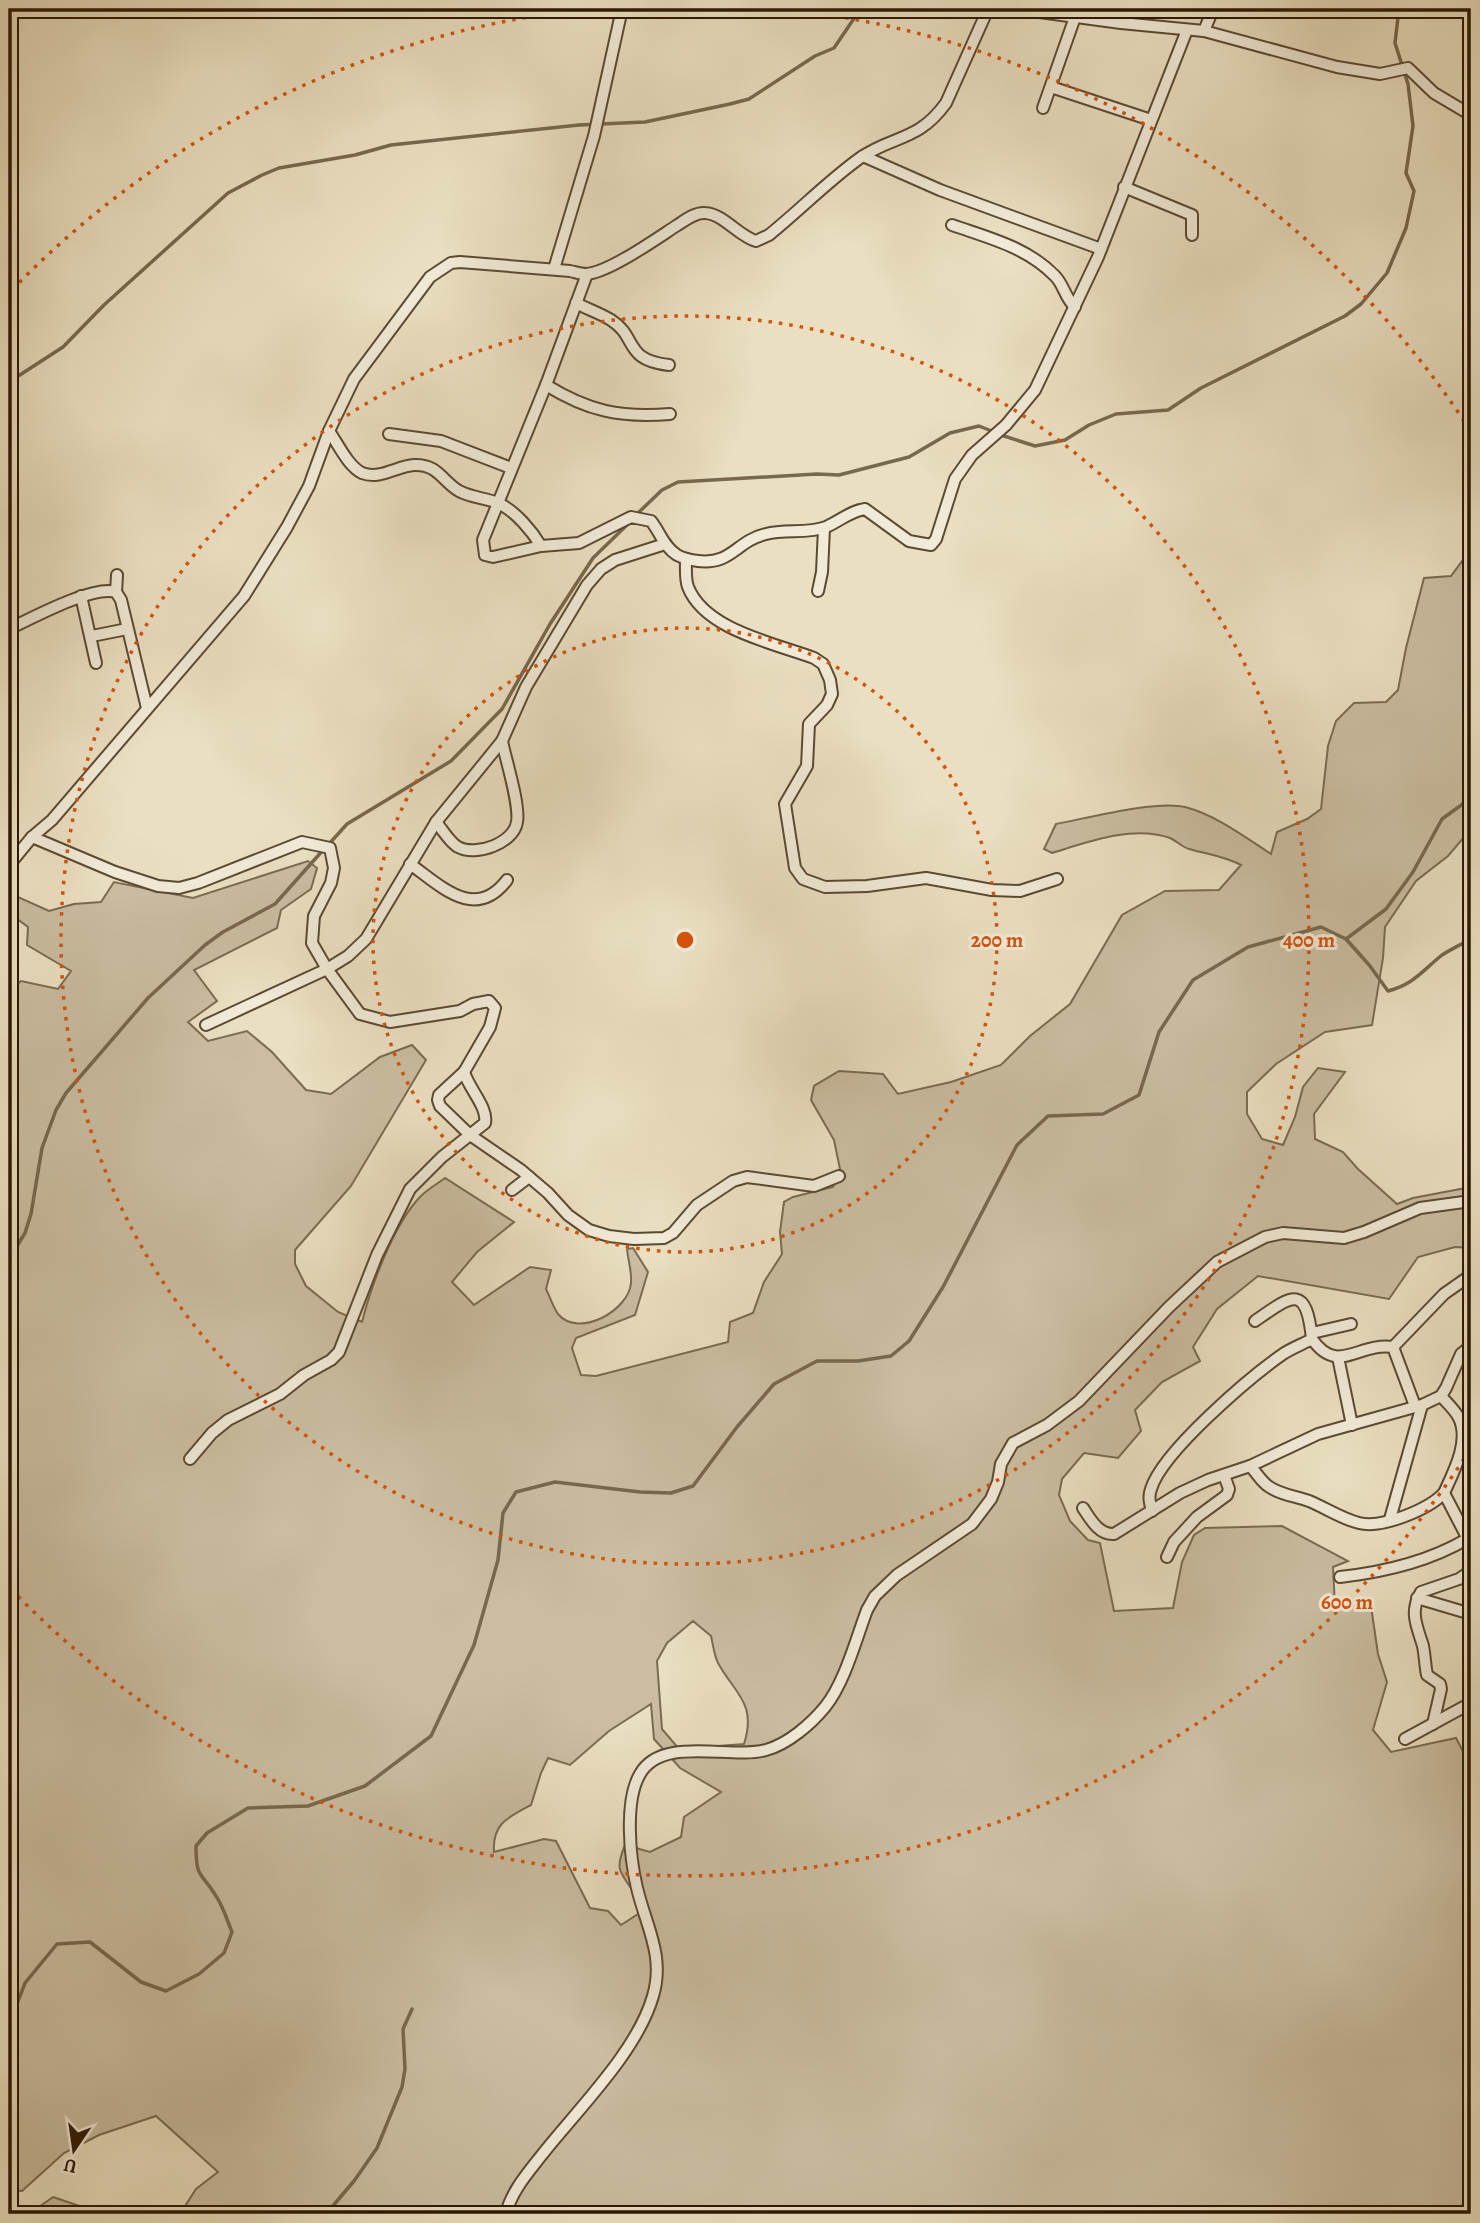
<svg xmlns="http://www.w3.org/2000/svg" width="1480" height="2223" viewBox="0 0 1480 2223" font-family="Alegreya,serif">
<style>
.green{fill:#cabda1;stroke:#7a6b52;stroke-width:2;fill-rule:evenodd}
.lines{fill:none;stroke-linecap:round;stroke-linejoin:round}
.stream{stroke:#77684e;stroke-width:3.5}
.minor-casing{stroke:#5b4a32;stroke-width:14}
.minor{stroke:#f1ead7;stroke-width:10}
.ring{fill:none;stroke:#d5530b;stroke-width:3.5;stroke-dasharray:3.5 7}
.centre{fill:#d5530b;stroke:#f1ead7;stroke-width:3.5}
.ring-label{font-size:21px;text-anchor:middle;font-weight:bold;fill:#d5530b;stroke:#f1ead7;stroke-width:6;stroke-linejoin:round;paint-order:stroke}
</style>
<rect width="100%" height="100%" fill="#eadfc1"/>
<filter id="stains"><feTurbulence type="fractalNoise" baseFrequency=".00286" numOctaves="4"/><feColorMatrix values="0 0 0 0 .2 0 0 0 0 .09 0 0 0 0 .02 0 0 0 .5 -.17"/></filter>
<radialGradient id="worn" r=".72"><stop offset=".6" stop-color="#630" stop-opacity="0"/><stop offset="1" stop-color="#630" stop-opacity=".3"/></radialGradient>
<!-- green -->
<g class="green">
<path d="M1471,549V829L1448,856L1416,881L1385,927L1383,958L1372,1025L1325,1032L1276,1064L1247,1092V1114L1262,1139L1283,1145L1295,1117L1303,1087L1318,1068L1345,1072L1314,1114L1315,1139L1343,1152L1358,1169L1397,1204L1413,1198L1471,1187V1248L1455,1247L1418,1257L1389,1299L1258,1276L1217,1309L1193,1347L1200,1361L1162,1382L1135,1410L1141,1431L1118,1458L1084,1453L1062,1479L1059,1495L1070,1521L1088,1540L1100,1543L1114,1611L1173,1608L1182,1562L1194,1535L1205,1528L1282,1526L1348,1561L1333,1567L1335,1606H1371L1378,1654L1387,1682L1373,1730L1391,1752L1456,1738L1469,1763L1471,1786V2214H180L196,2189L218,2172L156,2116L99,2135L64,2153L22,2191L9,2190V991L21,981L58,989L71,971L27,945L28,927L9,913V893L49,911L74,904L101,902L114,882L193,898L308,861L317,868L311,889L281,910L277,928L194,970L217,1001L188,1022L208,1041L247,1031L272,1052L306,1090L331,1094L380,1057L412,1045L426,1060L351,1186L295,1250V1264L306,1286L338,1312L362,1322C371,1286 393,1226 419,1198C426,1190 437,1184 445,1178L514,1222L477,1252L452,1282L474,1305L530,1267L551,1270L546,1289C550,1297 553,1307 558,1314C579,1339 629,1310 631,1283C632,1272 628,1260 627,1249L633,1248L648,1272L635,1315L576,1338L572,1348L581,1375L596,1376L728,1342L730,1322L753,1313L764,1282L782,1254L780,1232L784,1202L793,1197L833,1187L840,1169L834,1140L811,1100L814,1086L839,1071L883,1074L898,1094L951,1082L1001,1065L1030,1036L1070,1004L1122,915L1165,891L1219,890L1241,865C1224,856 1207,854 1189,849C1182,847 1177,841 1170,838C1132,825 1088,842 1052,853L1044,849L1056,824C1088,818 1156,800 1185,807C1216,815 1245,837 1271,854L1277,832L1307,819L1321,809L1328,746L1336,721L1354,703L1386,702L1398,690L1406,648L1424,578L1451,576ZM693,1621L711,1636C713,1644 714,1655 718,1663C735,1694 757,1703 744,1744L679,1749L662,1729L657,1661L667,1643ZM651,1704L654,1739L680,1768L721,1792L684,1817L681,1837L650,1852L625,1845C615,1869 619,1871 633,1891C636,1897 638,1905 641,1912L621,1925L608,1911L590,1908L556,1841L544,1839L494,1852C492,1823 509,1817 531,1805L541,1773L548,1758L570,1765L609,1731Z"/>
<polygon points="53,2197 94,2211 98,2214 29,2214"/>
</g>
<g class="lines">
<!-- stream -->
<g class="stream">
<polyline points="9,382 63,347 104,305 228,193 262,175 279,168 355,155 391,145 579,125 645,122 730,104 749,99 815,56 834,48 857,14 864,9"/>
<polyline points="1001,435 1035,446 1065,440 1089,425 1116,414 1168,410 1201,388 1345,316 1361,304 1387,273 1406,228 1414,191 1406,173 1413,126 1408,84 1395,43 1399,9"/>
<polyline points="636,515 662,490 678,482 817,474 839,475 909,457 950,433 979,426 994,432"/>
<polyline points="329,844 347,824 451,761 502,709 550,624 593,558 629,523"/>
<polyline points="1346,939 1386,909 1413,872 1442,819 1471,798"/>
<polyline points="9,1259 25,1233 31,1214 42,1148 56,1110 66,1093 148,998 205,945 223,932 275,904 324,849"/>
<path d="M9,2025L25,1983L57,1944L90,1942L141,1982L166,1991L199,1974L224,1953L232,1932C227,1920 223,1906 216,1896C201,1871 196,1880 196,1846L207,1833L248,1808L308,1806L365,1786L431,1736L474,1645L498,1560L503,1513L516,1492L555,1482L640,1492L671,1493L693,1486L737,1427L774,1384L817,1361H858L891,1356L909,1341L943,1287L1017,1145L1048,1116L1103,1114L1139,1095L1159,1032L1193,980L1248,947L1321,927L1346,939L1370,966L1388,991C1414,984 1422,971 1442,955C1451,949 1462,944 1471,939"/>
<polyline points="326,2214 354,2181 377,2148 402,2087 405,2069 403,2029 412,2009"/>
<polyline points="1468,2214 1471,2213"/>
</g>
<defs>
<g id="minor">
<polyline points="1016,9 1121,23 1204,31 1337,67 1380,74 1408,68 1434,93 1471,115"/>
<polyline points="1204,31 1213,9"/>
<polyline points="1051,87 1151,120"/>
<polyline points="1043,108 1075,17"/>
<polyline points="863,156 940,190 1101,249"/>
<polyline points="1124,187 1192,215 1192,235"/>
<path d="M952,225C989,238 1027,247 1055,276C1064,285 1065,298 1075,307"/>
<polyline points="554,269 594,136 622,9"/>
<path d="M587,274L546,385L483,540L485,555L493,557L541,546L579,543L631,517L651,521C660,532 664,547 677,555C684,559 690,560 698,561C732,565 736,541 766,534C785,529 808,534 826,527C840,521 850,511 865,509L909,541L931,545L936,539L955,479L972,455L1006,425L1035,390L1098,257L1187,30"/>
<path d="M576,303C587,309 600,313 611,320C638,337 623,360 669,365"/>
<path d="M546,385C588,411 620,418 670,414"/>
<path d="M329,431C338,444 348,466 362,473C380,480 397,466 414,465C438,464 442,481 459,491C472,498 487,498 500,504C516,512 532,531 541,546"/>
<polyline points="389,434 441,441 511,468"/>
<path d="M686,559C686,568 685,579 688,587C705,630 774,643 814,658L823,664L830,680L832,694L827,705L809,724L807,766L785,804L795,868L803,879L825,887L867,886L926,878L992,890L1020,891L1057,879"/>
<polyline points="818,591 822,572 824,528"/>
<polyline points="116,592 117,575"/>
<polyline points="81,596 96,663"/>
<path d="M9,629C32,618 93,585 116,592L121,600L147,708"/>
<polyline points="92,636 127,629"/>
<path d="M436,822C442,829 450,843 458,847C476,857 514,843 517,822C520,804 506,761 502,741"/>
<path d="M32,837L115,872L158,886L179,888L198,883L302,842L330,848L334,868L331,883L314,916L312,943L327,969L360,1014L390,1022L460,1011L473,1004L489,1001L495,1008L490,1027L464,1072C469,1089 488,1107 485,1123L442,1157L410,1189L377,1255L339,1352L331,1360L304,1375L280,1394L228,1420L212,1433L190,1459"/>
<path d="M410,864C441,886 475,922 507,880"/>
<path d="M9,865L32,837L52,820L244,596L287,527L309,486L329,431L354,379L430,277L451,263L460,262L570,271C575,272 581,274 586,274C608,273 656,239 676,226C684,221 695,212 705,213C724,214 738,236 756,241L769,235C800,210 828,181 860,158C893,135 918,142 946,103L988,9"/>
<polyline points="206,1025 327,969 348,956 366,939 436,822 502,741 526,687 587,585 601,569 615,560 665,544"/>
<polyline points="464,1072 439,1095 438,1100 440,1106 470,1135 521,1170 548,1193 568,1215 589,1230 609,1236 634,1239 664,1238 673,1233 697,1205 733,1181 747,1177 814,1186 839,1176"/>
<polyline points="512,1190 529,1177"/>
<path d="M1255,1321C1292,1295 1306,1283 1312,1339"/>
<polyline points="1312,1333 1351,1324"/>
<polyline points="1393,1347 1444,1294 1471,1275"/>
<polyline points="1338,1357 1352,1425"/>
<path d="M1441,1396C1447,1403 1455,1410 1459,1418C1470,1441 1454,1471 1444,1493L1471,1545"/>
<path d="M1250,1466C1256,1472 1261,1481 1268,1486C1280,1495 1296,1496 1309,1501C1326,1508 1342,1519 1359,1523C1382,1529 1429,1509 1444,1493"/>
<path d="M1083,1508C1091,1520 1099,1535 1114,1534L1180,1493L1208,1480L1250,1466L1318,1434L1422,1405L1441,1396L1446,1388L1461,1354L1471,1346"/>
<path d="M1152,1511C1150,1503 1148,1497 1151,1489C1162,1452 1250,1377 1283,1354C1292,1348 1303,1344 1312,1339C1338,1376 1358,1342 1393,1347L1415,1406"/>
<polyline points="1390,1519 1422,1405"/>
<polyline points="1167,1557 1174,1542 1197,1517 1227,1495 1229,1489 1224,1475"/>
<path d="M1340,1577C1385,1572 1428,1562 1467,1539"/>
<polyline points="1417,1598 1471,1614"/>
<path d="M1433,1724L1441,1689L1440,1684L1427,1675C1425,1665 1425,1656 1423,1646C1417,1626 1409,1612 1421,1592L1459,1579L1471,1571"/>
<polyline points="1405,1739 1471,1703"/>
<path d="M506,2214C511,2192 527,2174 541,2156C577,2110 637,2052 653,1996C665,1956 646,1926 637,1888C630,1859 624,1801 640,1774C662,1735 731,1760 766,1750C788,1744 811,1724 825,1707C845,1682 856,1639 867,1610L875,1596L897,1575L972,1524L991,1499L998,1482L1001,1464L1013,1443L1047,1425L1079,1401L1169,1307L1217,1262L1265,1237L1283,1233L1344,1238L1364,1232L1420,1208L1471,1201"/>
</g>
</defs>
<!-- minor casing -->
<use href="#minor" class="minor-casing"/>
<!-- minor -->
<use href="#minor" class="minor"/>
</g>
<!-- distance rings -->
<g class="ring">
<circle cx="685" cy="940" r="312"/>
<circle cx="685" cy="940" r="624"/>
<path d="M1470 1450A936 936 0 0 1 12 1590M12 290A936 936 0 0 1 587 9M783 9A936 936 0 0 1 1470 430"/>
</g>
<circle cx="685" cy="940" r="10" class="centre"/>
<g class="ring-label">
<text x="997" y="947">200 m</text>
<text x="1309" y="947">400 m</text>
<text x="1347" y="1609">600 m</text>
</g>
<!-- margin -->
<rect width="1480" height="2223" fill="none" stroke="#eadfc1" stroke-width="35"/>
<rect x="10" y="10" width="1459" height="2202" fill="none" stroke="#2b1902" stroke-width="3.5"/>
<rect x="18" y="18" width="1445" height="2188" fill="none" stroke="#2b1902" stroke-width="2"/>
<!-- north arrow -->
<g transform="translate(74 2150) rotate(193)" stroke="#f1ead7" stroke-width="5" paint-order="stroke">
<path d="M0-5L12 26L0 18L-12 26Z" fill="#2b1902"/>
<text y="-10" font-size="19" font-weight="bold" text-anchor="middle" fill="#2b1902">U</text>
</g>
<rect width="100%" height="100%" filter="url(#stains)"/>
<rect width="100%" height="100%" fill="url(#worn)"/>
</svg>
